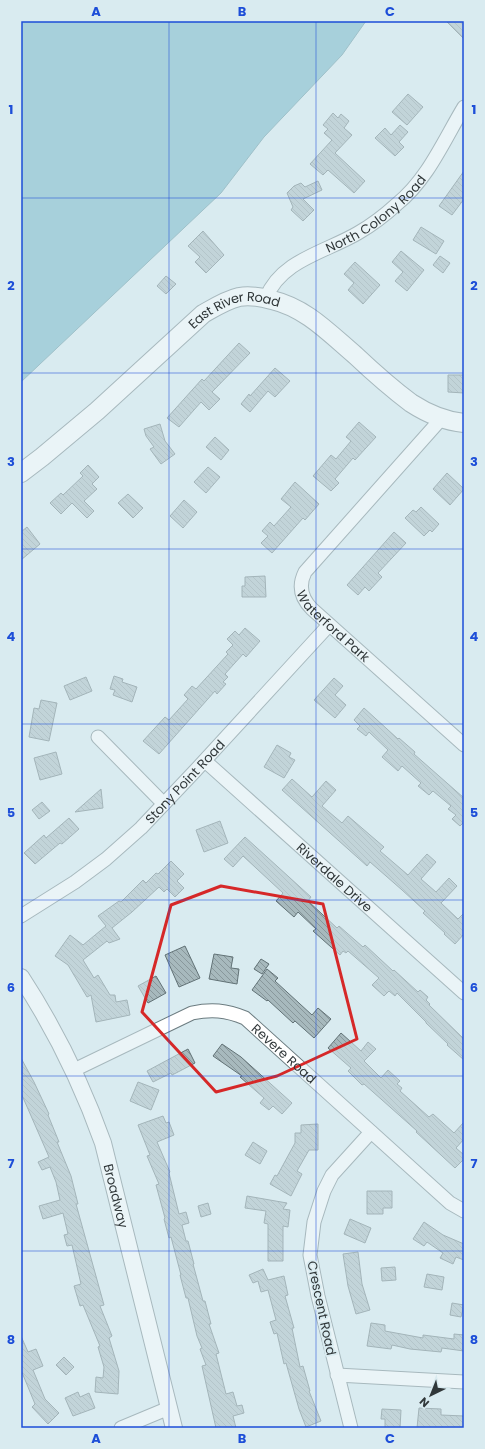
<svg xmlns="http://www.w3.org/2000/svg" width="485" height="1449" viewBox="0 0 485 1449" font-family="Poppins,sans-serif">
<style>
.water{fill:#6ab0c0;stroke:#598c98}
.building{fill:url(#building-back-hatch);stroke:#627276}
.lines{fill:none;stroke-linecap:round;stroke-linejoin:round}
.minor-casing{stroke:#6c7c80;stroke-width:15}
.tertiary-casing{stroke:#6c7c80;stroke-width:18}
.secondary-casing{stroke:#6c7c80;stroke-width:20}
.minor{stroke:#fff;stroke-width:13}
.tertiary{stroke:#fff;stroke-width:16}
.secondary{stroke:#fff;stroke-width:18}
.marked{fill:none;stroke:#d62828;stroke-width:3;stroke-linejoin:round}
.grid{fill:none;stroke:#1d4ed8;stroke-width:1;stroke-opacity:0.55}
.labels{text-anchor:middle;stroke-width:3.5;stroke-linejoin:round;paint-order:stroke}
.street-label{font-size:13px;fill:#303739;stroke:#d9ebf0}
.neatline{fill:none;stroke:#1d4ed8;stroke-width:1.5}
.grid-label{font-size:13px;text-anchor:middle;font-weight:bold;fill:#1d4ed8}
</style>
<defs>
<pattern id="building-back-hatch" width="6" height="6" patternUnits="userSpaceOnUse"><rect width="6" height="6" fill="#a7b9bd"/><path d="M-1 5l2 2M0 0l6 6M5-1l2 2" fill="none" stroke="#88979b"/></pattern>
</defs>
<rect width="100%" height="100%" fill="#d9ebf0"/>
<!-- water -->
<polygon class="water" points="21,21 366,21 342,55 264,137 221,193 21,382"/>
<!-- building -->
<g class="building">
<polygon points="446,21 464,21 464,39"/>
<polygon points="408,94 423,107 407,125 392,112"/>
<polygon points="333,113 338,118 341,114 349,121 344,128 352,135 335,153 365,181 354,193 328,170 323,175 310,164 332,140 324,133 328,129 323,125"/>
<polygon points="400,125 408,132 399,142 404,147 395,156 375,138 385,128 391,135"/>
<polygon points="464,171 464,199 452,215 439,206"/>
<polygon points="318,181 322,190 303,199 314,210 303,221 291,210 293,207 287,193 294,186 301,183 305,187"/>
<polygon points="421,227 444,241 436,254 413,240"/>
<polygon points="203,231 224,255 206,273 195,262 200,257 188,246"/>
<polygon points="401,251 424,270 407,291 395,281 403,272 392,262"/>
<polygon points="440,256 450,263 443,273 433,265"/>
<polygon points="355,262 380,285 363,304 348,290 354,283 344,274"/>
<polygon points="166,276 176,284 166,294 157,286"/>
<polygon points="239,343 250,353 212,392 220,399 209,410 201,402 179,427 167,418 202,379 204,381"/>
<polygon points="275,368 290,381 275,397 268,391 250,412 241,404 249,394 250,396"/>
<polygon points="448,375 464,375 464,393 448,392"/>
<polygon points="359,422 376,437 355,460 353,458 335,479 339,483 331,491 313,476 331,455 336,459 351,441 346,437"/>
<polygon points="160,424 165,441 175,454 161,464 150,449 154,447 146,436 144,429"/>
<polygon points="215,437 229,450 221,460 206,447"/>
<polygon points="88,465 99,477 92,484 97,489 84,501 94,511 87,518 72,503 61,514 50,503 61,493 63,495 83,476 80,473"/>
<polygon points="208,467 220,477 206,493 194,482"/>
<polygon points="447,473 464,489 450,505 433,489"/>
<polygon points="295,482 319,504 305,520 303,518 272,553 261,543 268,536 262,531 270,522 274,526 291,507 281,499"/>
<polygon points="128,494 143,508 133,518 118,503"/>
<polygon points="184,500 197,512 183,528 170,516"/>
<polygon points="421,507 439,524 432,532 430,530 424,536 405,518 413,510 416,512"/>
<polygon points="27,527 40,544 21,560 21,532"/>
<polygon points="394,532 406,543 378,573 382,577 369,591 365,587 358,595 347,585"/>
<polygon points="265,576 266,597 242,597 242,586 245,586 245,577"/>
<polygon points="245,628 260,641 246,657 243,654 225,674 228,677 223,682 226,684 217,694 215,691 159,754 143,741 165,717 169,720 188,699 184,695 192,686 196,689 228,654 226,652 233,645 227,639 235,631 239,635"/>
<polygon points="114,676 123,679 122,682 137,687 132,702 113,695 115,690 110,689"/>
<polygon points="86,677 92,691 70,700 64,686"/>
<polygon points="334,678 343,686 335,695 346,705 335,718 314,700"/>
<polygon points="41,700 57,703 49,741 29,737 34,708 39,709"/>
<polygon points="364,708 398,739 399,738 415,752 414,754 464,798 464,822 460,826 452,819 456,815 448,809 451,806 433,791 429,795 418,786 421,783 402,766 398,771 382,757 388,750 369,732 366,736 357,729 360,726 354,720"/>
<polygon points="277,745 291,753 289,757 295,760 284,778 264,767"/>
<polygon points="56,752 62,774 40,780 34,758"/>
<polygon points="292,779 312,797 326,781 336,790 322,806 342,823 348,816 384,847 380,851 408,875 427,854 436,862 421,879 436,892 449,878 457,886 441,903 458,919 464,913 464,934 455,944 444,934 445,933 423,913 425,911 402,890 370,862 367,866 282,790"/>
<polygon points="101,789 103,808 75,812"/>
<polygon points="42,802 50,811 39,819 32,810"/>
<polygon points="69,818 79,829 62,844 60,843 35,864 24,853 44,835 46,838"/>
<polygon points="220,821 228,843 204,852 196,830"/>
<polygon points="245,837 311,897 308,901 337,928 339,926 363,947 365,945 393,971 394,970 418,992 420,990 428,997 426,1000 430,1004 429,1005 464,1039 464,1060 447,1045 448,1044 426,1023 426,1022 397,993 395,996 389,991 384,996 372,985 379,978 348,951 346,953 343,951 340,955 313,931 316,929 298,912 294,917 276,901 283,893 243,856 233,867 224,859"/>
<polygon points="171,861 184,874 177,881 184,888 175,897 167,889 164,892 159,887 132,912 112,928 120,939 109,943 107,941 83,960 94,978 98,975 110,995 115,995 116,1002 127,1000 130,1015 96,1022 91,995 87,997 68,965 55,956 70,935 83,945 106,926 98,916 119,901 121,902 143,880 146,883 156,873 158,874"/>
<polygon points="185,946 200,978 179,987 165,955"/>
<polygon points="214,954 233,957 231,968 239,969 237,984 209,979"/>
<polygon points="261,959 269,964 262,974 254,969"/>
<polygon points="267,969 278,978 275,981 312,1015 318,1008 331,1019 314,1038 295,1021 293,1023 268,1000 267,1001 252,990"/>
<polygon points="156,976 166,993 148,1003 138,986"/>
<polygon points="341,1033 361,1051 368,1042 376,1049 364,1061 381,1078 388,1070 400,1081 397,1084 402,1088 400,1091 429,1117 433,1114 454,1133 464,1122 464,1139 456,1148 464,1155 464,1159 455,1168 416,1132 417,1131 364,1084 362,1085 348,1071 351,1068 328,1048"/>
<polygon points="222,1044 241,1057 292,1103 282,1114 273,1106 269,1110 260,1103 264,1098 240,1077 242,1076 213,1056"/>
<polygon points="188,1049 195,1063 178,1072 172,1075 171,1073 153,1082 147,1071"/>
<polygon points="21,1058 34,1082 49,1114 48,1115 59,1142 57,1142 71,1176 78,1204 76,1204 104,1305 100,1306 112,1336 109,1338 119,1371 118,1394 95,1392 96,1377 103,1378 104,1367 98,1347 100,1346 83,1305 80,1306 74,1286 81,1284 72,1245 67,1246 64,1235 68,1234 63,1213 43,1219 39,1206 60,1200 56,1182 50,1167 42,1170 38,1162 49,1157 21,1093"/>
<polygon points="138,1082 159,1090 151,1110 130,1101"/>
<polygon points="163,1116 166,1123 169,1122 174,1135 157,1142 170,1172 169,1173 179,1214 186,1212 189,1223 182,1225 186,1241 188,1241 194,1264 193,1264 203,1301 205,1301 211,1324 209,1324 219,1353 216,1354 226,1394 233,1392 237,1406 242,1405 244,1413 233,1416 236,1428 216,1428 202,1366 206,1365 200,1349 202,1348 197,1336 188,1298 186,1298 180,1275 181,1275 171,1237 169,1238 164,1219 165,1218 156,1185 159,1184 147,1156 150,1155 138,1125"/>
<polygon points="318,1124 318,1150 309,1150 297,1171 302,1174 291,1196 270,1184 275,1175 277,1176 295,1143 295,1133 301,1133 301,1125"/>
<polygon points="253,1142 267,1151 260,1164 245,1155"/>
<polygon points="367,1191 392,1191 392,1208 383,1208 383,1214 367,1214"/>
<polygon points="247,1196 287,1203 283,1209 290,1210 288,1227 283,1226 283,1261 268,1261 268,1224 264,1223 266,1211 245,1208"/>
<polygon points="208,1203 211,1214 201,1217 198,1206"/>
<polygon points="350,1219 371,1228 365,1243 344,1234"/>
<polygon points="424,1222 443,1235 464,1244 464,1260 456,1257 453,1264 440,1258 443,1253 427,1242 424,1246 413,1239"/>
<polygon points="358,1252 362,1284 370,1310 356,1314 348,1286 343,1254"/>
<polygon points="395,1267 396,1280 382,1281 381,1268"/>
<polygon points="263,1269 268,1280 284,1276 288,1295 285,1296 294,1328 292,1328 300,1367 303,1366 310,1391 309,1391 321,1421 306,1427 299,1409 286,1363 284,1364 277,1333 274,1334 270,1322 276,1320 268,1290 261,1292 258,1281 253,1283 249,1275"/>
<polygon points="427,1274 444,1277 442,1290 424,1287"/>
<polygon points="452,1303 464,1305 461,1317 450,1315"/>
<polygon points="371,1323 385,1325 385,1331 423,1338 423,1335 454,1339 454,1334 464,1335 464,1351 442,1348 441,1352 410,1349 392,1345 391,1349 367,1346"/>
<polygon points="21,1336 28,1352 36,1349 43,1366 33,1370 45,1399 59,1413 48,1424 32,1407 35,1404 21,1370"/>
<polygon points="64,1357 74,1367 66,1375 56,1365"/>
<polygon points="78,1392 80,1397 89,1393 95,1408 73,1416 65,1398"/>
<polygon points="419,1408 441,1409 441,1415 464,1416 464,1428 417,1428"/>
<polygon points="382,1409 401,1410 400,1428 385,1428 385,1419 381,1419"/>
</g>
<g class="lines">
<defs>
<g id="minor">
<path id="s1" d="M266,298C281,260 326,252 358,233C372,225 385,215 397,204C428,179 444,140 464,107"/>
<path id="s2" d="M441,419L305,572C298,586 301,598 312,609L464,745"/>
<polyline points="98,737 164,804"/>
<path id="s3" d="M205,761L464,993"/>
<path id="s4" d="M21,916L75,882L106,859L141,828L195,771L329,625"/>
<path id="s5" d="M74,1070L192,1013C211,1009 226,1010 245,1018L450,1203L464,1211"/>
<polyline points="337,1375 464,1382"/>
<polyline points="121,1428 169,1408"/>
<polyline points="351,1428 318,1296 310,1255 314,1222 324,1191 332,1175 371,1132"/>
</g>
<g id="tertiary">
<path id="s6" d="M21,977C55,1029 82,1084 103,1143L174,1428"/>
</g>
<g id="secondary">
<path id="s7" d="M21,473L42,457L97,411L203,314C215,307 226,300 239,297C250,295 261,297 272,300C306,308 329,333 355,355C373,372 391,388 411,403C428,414 444,421 464,423"/>
</g>
</defs>
<!-- minor casing -->
<use href="#minor" class="minor-casing"/>
<!-- tertiary casing -->
<use href="#tertiary" class="tertiary-casing"/>
<!-- secondary casing -->
<use href="#secondary" class="secondary-casing"/>
<!-- minor -->
<use href="#minor" class="minor"/>
<!-- tertiary -->
<use href="#tertiary" class="tertiary"/>
<!-- secondary -->
<use href="#secondary" class="secondary"/>
</g>
<!-- marked area -->
<path d="M0 0H485V1449H0ZM221,886L323,904L357,1039L277,1076L216,1092L142,1012L171,905Z" fill="#d9ebf0" fill-opacity=".55" fill-rule="evenodd"/>
<path class="marked" d="M221,886L323,904L357,1039L277,1076L216,1092L142,1012L171,905Z"/>
<!-- grid -->
<path class="grid" d="M169,21V1428M316,21V1428M21,198H464M21,373H464M21,549H464M21,724H464M21,900H464M21,1076H464M21,1251H464"/>
<g class="labels">
<!-- street labels -->
<g class="street-label">
<text dy="5" stroke="none"><textPath href="#s1" startOffset="141">North Colony Road</textPath></text>
<text dy="5" stroke="none"><textPath href="#s7" startOffset="274">East River Road</textPath></text>
<text dy="5" stroke="none"><textPath href="#s2" startOffset="272">Waterford Park</textPath></text>
<text dy="5" stroke="none"><textPath href="#s4" startOffset="213">Stony Point Road</textPath></text>
<text dy="5" stroke="none"><textPath href="#s3" startOffset="174">Riverdale Drive</textPath></text>
<text dy="5" stroke="none"><textPath href="#s5" startOffset="238">Revere Road</textPath></text>
<text dy="5" stroke="none"><textPath href="#s6" startOffset="240">Broadway</textPath></text>
<text transform="translate(322 1308) rotate(78)" y="5">Crescent Road</text>
</g>
</g>
<!-- border -->
<rect width="485" height="1449" fill="none" stroke="#d9ebf0" stroke-width="44"/>
<!-- north arrow -->
<g transform="translate(431 1395) rotate(223)" stroke="#d9ebf0" stroke-width="3" paint-order="stroke">
<path d="M0-3L7 15L0 10L-7 15Z" fill="#303739"/>
<text y="-6" font-size="11" font-weight="bold" text-anchor="middle" fill="#303739">N</text>
</g>
<rect x="22" y="22" width="441" height="1405" class="neatline"/>
<g class="grid-label">
<text x="96" y="16">A</text>
<text x="242" y="16">B</text>
<text x="390" y="16">C</text>
<text x="11" y="114">1</text>
<text x="474" y="114">1</text>
<text x="11" y="290">2</text>
<text x="474" y="290">2</text>
<text x="11" y="466">3</text>
<text x="474" y="466">3</text>
<text x="11" y="641">4</text>
<text x="474" y="641">4</text>
<text x="11" y="817">5</text>
<text x="474" y="817">5</text>
<text x="11" y="992">6</text>
<text x="474" y="992">6</text>
<text x="11" y="1168">7</text>
<text x="474" y="1168">7</text>
<text x="11" y="1344">8</text>
<text x="474" y="1344">8</text>
<text x="96" y="1443">A</text>
<text x="242" y="1443">B</text>
<text x="390" y="1443">C</text>
</g>
</svg>
